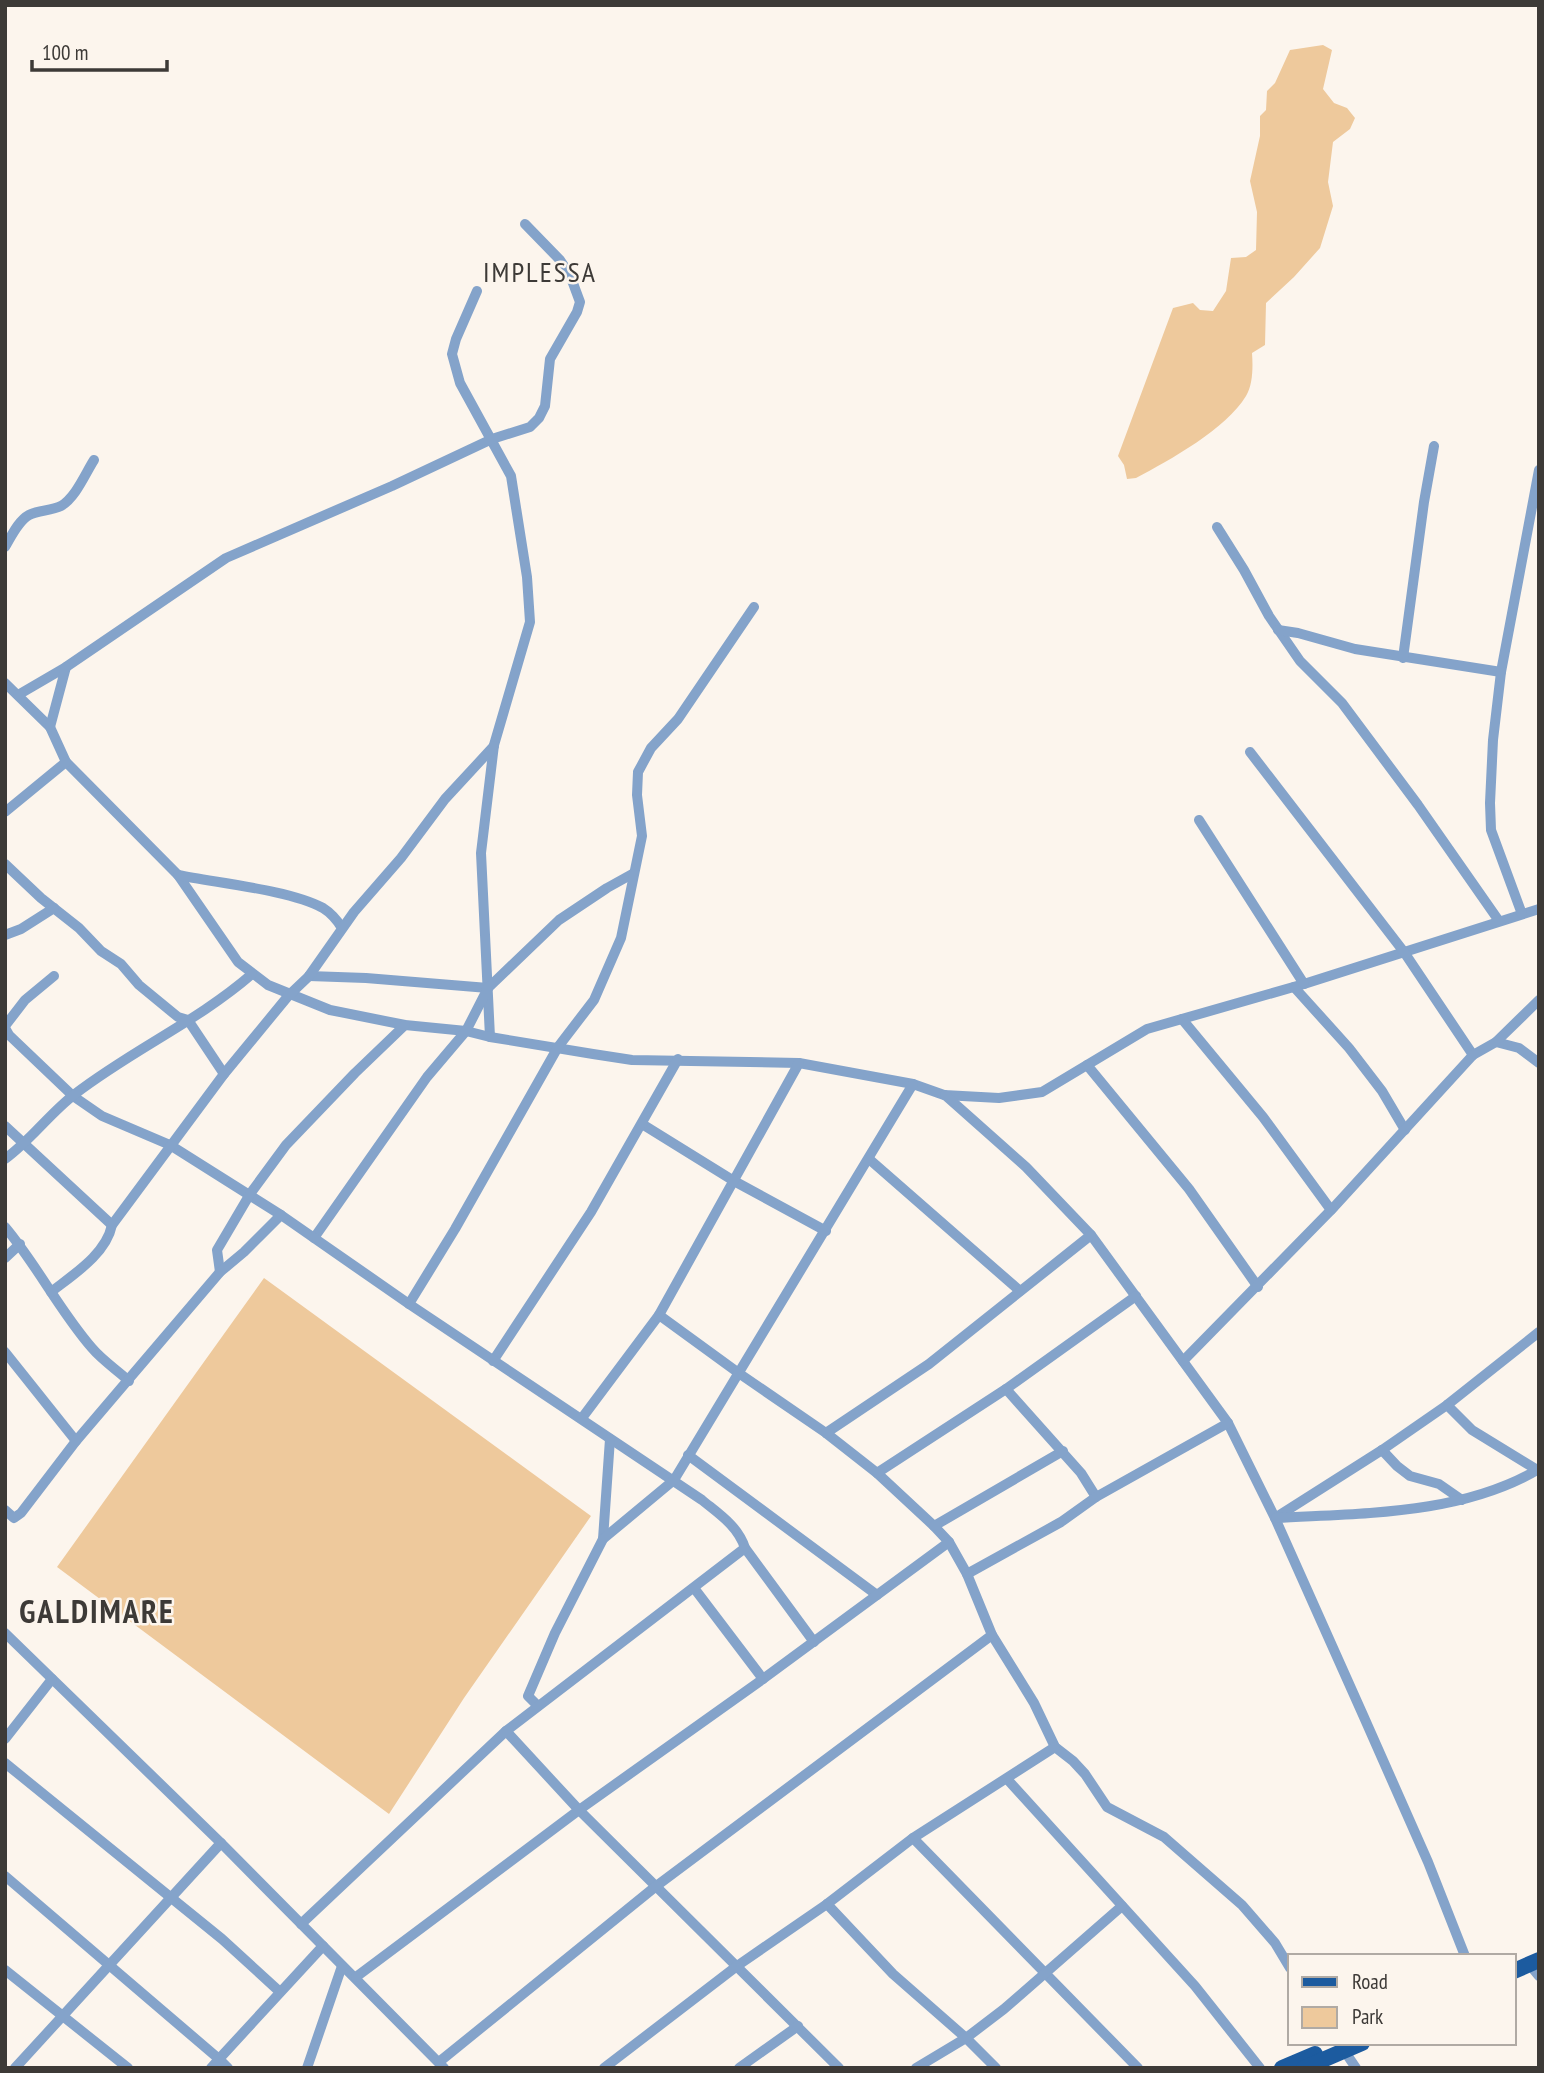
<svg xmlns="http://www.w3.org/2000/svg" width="1544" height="2073" viewBox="0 0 1544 2073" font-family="'PT Sans Narrow',sans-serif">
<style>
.green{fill:#eec99c}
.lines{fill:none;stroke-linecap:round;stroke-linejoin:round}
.street{stroke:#84a3ca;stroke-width:10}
.primary{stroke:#1c5b9f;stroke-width:16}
.labels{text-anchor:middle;stroke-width:5;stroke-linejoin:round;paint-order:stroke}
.quarter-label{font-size:28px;letter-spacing:2px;fill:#3d3a37;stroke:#fcf5ed}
.district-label{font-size:32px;font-weight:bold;letter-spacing:2px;fill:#3d3a37;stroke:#fcf5ed}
</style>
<rect width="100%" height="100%" fill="#fcf5ed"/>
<!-- green -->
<g class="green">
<path d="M1323,45L1332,50L1323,89L1334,103L1347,108L1355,118L1350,129L1333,142L1328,182L1333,206L1320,248L1294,277L1266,303L1265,345L1252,353C1253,366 1253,385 1246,396C1226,429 1170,460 1136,478L1127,479L1124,465L1118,456L1173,308L1193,303L1200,310L1213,311L1226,291L1231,258L1246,257L1256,250L1257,212L1250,181L1260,136V116L1266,110L1267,91L1275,83L1290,50Z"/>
<polygon points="264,1278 591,1516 464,1698 389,1814 57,1567"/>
</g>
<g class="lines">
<!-- street -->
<g class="street">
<polyline points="477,291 456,339 452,354 460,383 511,476 527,577 530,622 494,745 481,853 490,1037"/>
<polyline points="1217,527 1244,570 1269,616 1300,661 1342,703 1418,805 1499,921"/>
<path d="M5,547C11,537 18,521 29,515C38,510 51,511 61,506C76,497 85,474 94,460"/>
<polyline points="1278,630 1298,633 1355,649 1501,672"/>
<polyline points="1403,658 1424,502 1434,446"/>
<polyline points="5,683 50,727 66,762 178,875 238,962 268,985 330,1010 405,1025 466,1031 490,1037 593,1054 632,1060 799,1063 913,1084 944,1095 999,1098 1042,1092 1147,1029 1304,984 1539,909"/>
<polyline points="18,695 66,667 226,558 392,486 492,439 530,427 539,418 545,406 550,359 577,312 580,302 570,275 560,260 525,224"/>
<polyline points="50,727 66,667"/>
<polyline points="1250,752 1404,952 1473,1055"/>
<polyline points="5,812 66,762"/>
<polyline points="1199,820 1304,984"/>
<polyline points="5,864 41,898 79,928 101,951 121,964 139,985 178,1017 188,1020 224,1074"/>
<path d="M178,875C217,883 290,890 323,908C331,913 337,920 342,928"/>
<polyline points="1522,914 1491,830 1490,803 1493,740 1501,672 1539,470"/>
<polyline points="5,935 21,929 54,908"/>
<polyline points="309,976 366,978 488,988"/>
<polyline points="1294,987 1349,1048 1382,1091 1405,1130"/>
<polyline points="1182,1019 1263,1117 1331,1210"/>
<polyline points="5,1026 25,1000 54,976"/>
<polyline points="5,1028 9,1035 73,1096 102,1116 170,1145 281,1215"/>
<polyline points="1496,1042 1519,1048 1539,1063"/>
<polyline points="1087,1065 1189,1189 1258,1287"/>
<polyline points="945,1095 1026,1167 1091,1235 1228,1423 1275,1518 1363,1715 1428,1862 1465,1956"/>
<polyline points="642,1124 734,1181 826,1231"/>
<polyline points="5,1126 112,1225"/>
<path d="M5,1159C31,1140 50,1113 75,1094C132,1050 198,1021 252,974"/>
<polyline points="869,1159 1020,1291"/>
<path d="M5,1227C37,1265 59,1310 92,1348C102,1360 117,1370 129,1381"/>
<polyline points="314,1238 427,1077 466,1031 488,988 559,920 607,888 634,873"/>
<polyline points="5,1258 20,1244"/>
<polyline points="220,1272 217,1250 250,1194 286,1145 355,1073 405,1025"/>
<path d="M51,1292C74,1274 106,1254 112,1225L224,1074L289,995L309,976L354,912L401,858L445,799L494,746"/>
<polyline points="409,1304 455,1229 558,1047 594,1000 621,938 642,836 637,795 638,772 651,748 678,719 754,607"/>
<polyline points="659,1315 740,1374 826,1433 877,1473 934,1526 949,1542 967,1574 992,1635 1034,1703 1055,1747 1073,1761 1085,1774 1107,1807 1164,1837 1242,1905 1275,1943 1290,1968"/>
<polyline points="5,1352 76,1441"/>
<polyline points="493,1361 591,1212 678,1059"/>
<polyline points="1183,1361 1334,1207 1473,1055 1496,1042 1539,1000"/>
<polyline points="1006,1389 1081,1473 1096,1497"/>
<polyline points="1447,1405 1472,1430 1539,1471"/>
<polyline points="582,1418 659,1315 799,1063"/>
<polyline points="826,1433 929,1364 1091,1235"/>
<polyline points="1382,1450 1397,1466 1410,1476 1439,1484 1462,1500"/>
<polyline points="688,1455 877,1595"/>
<polyline points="877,1473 1006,1389 1136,1296"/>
<path d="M5,1510L14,1518L21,1513L76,1441L220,1272L244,1252L281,1215L409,1304L702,1500C719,1514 738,1526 745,1548L814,1642"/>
<polyline points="1275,1518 1382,1450 1447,1405 1539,1332"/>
<path d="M1276,1518C1363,1513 1461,1515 1539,1469"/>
<polyline points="934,1526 1063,1451"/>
<polyline points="603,1539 610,1439"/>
<polyline points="967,1574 1061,1522 1096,1497 1228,1423"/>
<polyline points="694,1588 763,1679"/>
<polyline points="5,1633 221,1843 444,2068"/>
<polyline points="538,1706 528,1696 555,1633 603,1539 674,1480 913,1084"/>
<polyline points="506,1731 579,1810 839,2068"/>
<polyline points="5,1739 52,1679"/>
<polyline points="5,1763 222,1939 280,1992"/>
<polyline points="1007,1779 1195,1986 1260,2068"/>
<polyline points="913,1838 1138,2068"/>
<polyline points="5,1876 219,2059 323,1946"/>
<polyline points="827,1904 893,1974 966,2038 996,2068"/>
<polyline points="301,1924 506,1731 745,1548"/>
<polyline points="5,1970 128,2068"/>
<polyline points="1534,1970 1539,1976"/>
<polyline points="356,1977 579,1810 763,1679 949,1542"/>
<polyline points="1339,2043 1356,2068"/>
<polyline points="439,2062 655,1887 992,1635"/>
<polyline points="15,2068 221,1843"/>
<polyline points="211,2068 219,2059 228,2068"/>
<polyline points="307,2068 342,1966"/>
<polyline points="604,2068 737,1966 827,1904 913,1838 1055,1747"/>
<polyline points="739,2068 798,2026"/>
<polyline points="916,2068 966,2038 1004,2009 1122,1906"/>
</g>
<!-- primary -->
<g class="primary">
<polyline points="1514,1971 1539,1960"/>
<polyline points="1282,2068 1315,2054"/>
<polyline points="1304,2068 1362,2043"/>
</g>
</g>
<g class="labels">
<!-- quarter labels -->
<g class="quarter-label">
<text x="540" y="282">IMPLESSA</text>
</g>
<!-- district labels -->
<g class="district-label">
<text x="97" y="1623">GALDIMARE</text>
</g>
</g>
<!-- border -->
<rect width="1544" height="2073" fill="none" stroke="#3d3a37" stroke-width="14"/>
<!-- legend -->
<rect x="1288" y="1954" width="228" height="91" fill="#fcf5ed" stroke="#b0aaa4" stroke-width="2"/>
<rect x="1302" y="1977" width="35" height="10" fill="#1c5b9f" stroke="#b0aaa4" stroke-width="2"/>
<text x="1352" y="1989" font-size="21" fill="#3d3a37">Road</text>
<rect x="1302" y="2007" width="35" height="21" fill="#eec99c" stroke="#b0aaa4" stroke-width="2"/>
<text x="1352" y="2024" font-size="21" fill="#3d3a37">Park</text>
<!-- scale -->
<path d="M32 60v10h135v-10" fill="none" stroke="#3d3a37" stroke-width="3.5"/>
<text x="42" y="60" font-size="21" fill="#3d3a37" stroke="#fcf5ed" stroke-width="5" paint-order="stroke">100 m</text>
</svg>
